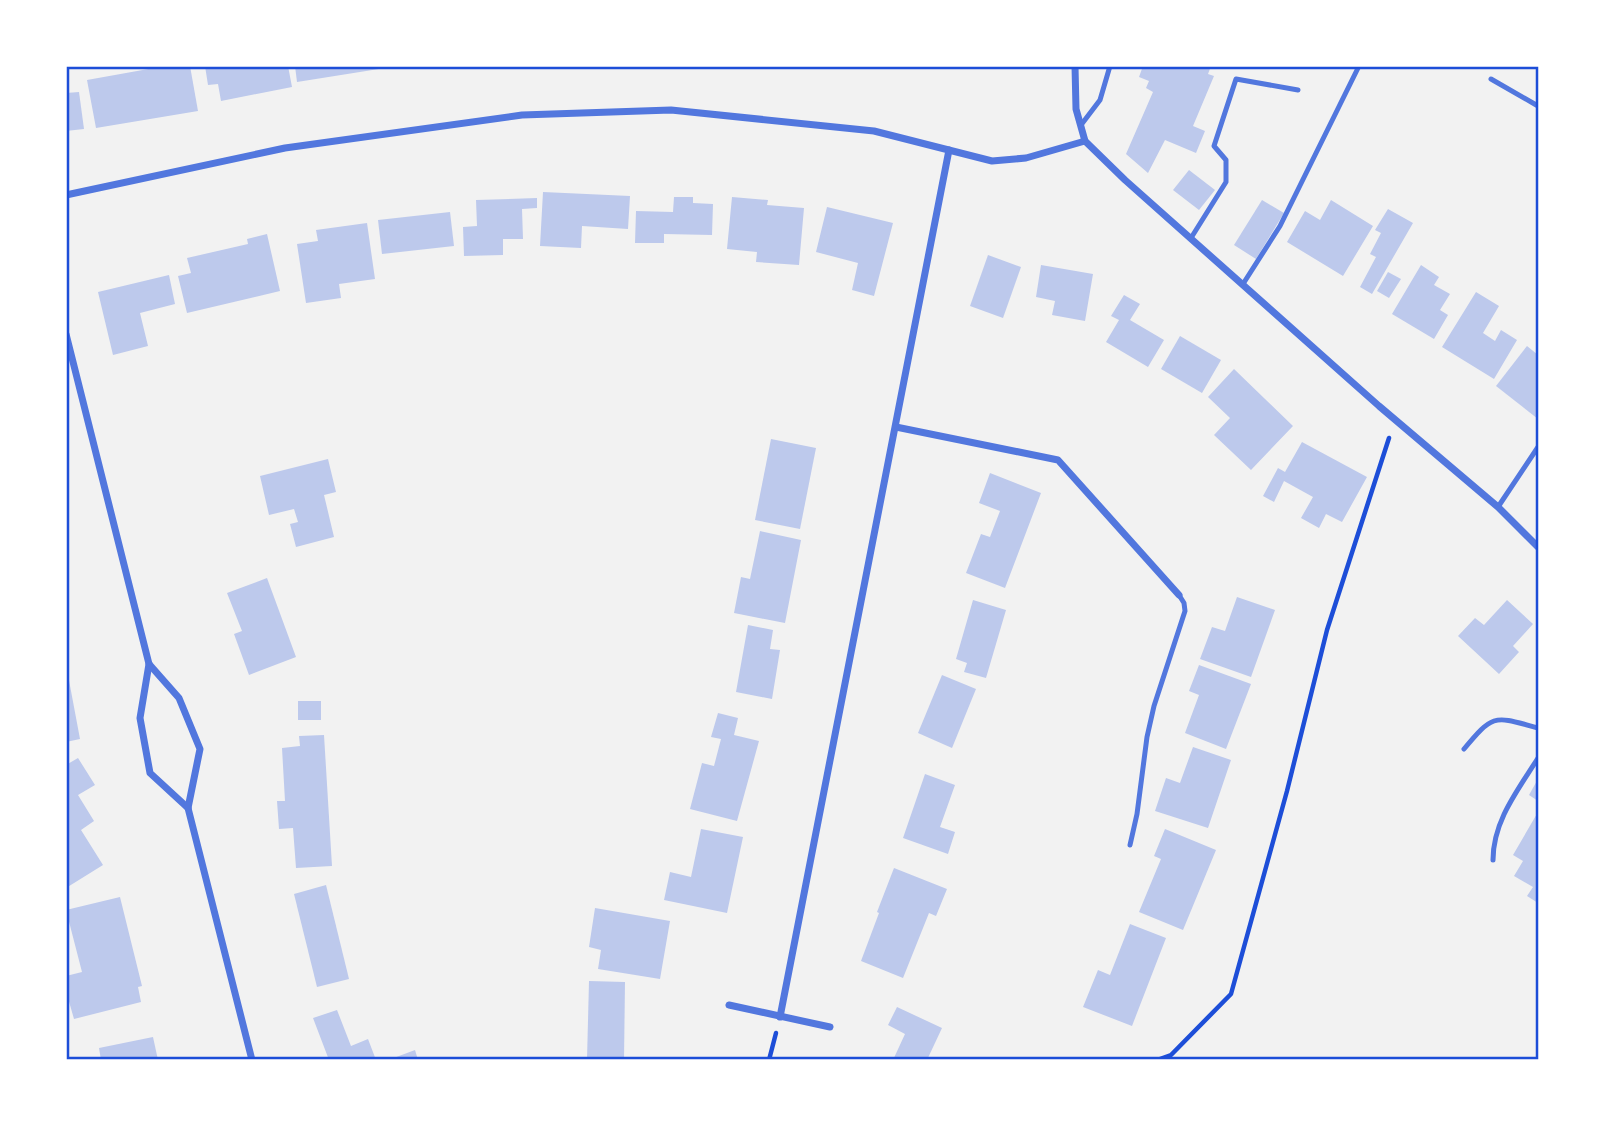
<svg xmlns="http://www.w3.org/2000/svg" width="1605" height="1126" viewBox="0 0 1605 1126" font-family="Rubik,sans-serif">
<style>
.building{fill:#bdc9ec}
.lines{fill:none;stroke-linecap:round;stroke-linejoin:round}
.path{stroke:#1d4ed8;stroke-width:4.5}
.service{stroke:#5277de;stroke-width:5}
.minor{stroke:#5277de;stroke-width:7}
.neatline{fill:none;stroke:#1d4ed8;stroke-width:2.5}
</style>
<rect width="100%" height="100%" fill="#f2f2f2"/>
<!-- building -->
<g class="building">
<polygon points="165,66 190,66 198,111 96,128 87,80"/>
<polygon points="205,66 288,66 292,87 221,101 218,84 208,85"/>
<polygon points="295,66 385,66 385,68 297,82"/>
<polygon points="1143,66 1211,66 1208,74 1214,76 1193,126 1205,131 1196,153 1165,140 1148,173 1126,154 1153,92 1146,88 1149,81 1139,77"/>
<polygon points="79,92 84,129 66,131 66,93"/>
<polygon points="1189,170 1215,190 1199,210 1173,190"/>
<polygon points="543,192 630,196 628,229 582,226 581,248 540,246"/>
<polygon points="674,197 693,197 693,203 713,204 712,235 664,234 664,243 635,243 636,211 673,212"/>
<polygon points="732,197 768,200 767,205 804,208 799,265 756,262 757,252 727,249"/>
<polygon points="537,198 537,208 522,209 523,239 503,239 503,255 464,256 463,227 477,226 476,200"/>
<polygon points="1262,200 1284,213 1256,259 1234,245"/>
<polygon points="1331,200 1373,226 1343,276 1287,242 1305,211 1320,220"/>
<polygon points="827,207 893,223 874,296 852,290 858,263 816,252"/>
<polygon points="1388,209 1413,223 1372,294 1360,287 1376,257 1370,254 1381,233 1375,230"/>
<polygon points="450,212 454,246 382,254 378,220"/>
<polygon points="367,223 375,279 339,284 341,298 306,303 297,244 318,241 316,230"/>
<polygon points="267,234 280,291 187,313 178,276 191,273 187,258 248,244 247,239"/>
<polygon points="988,255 1021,267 1003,318 970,306"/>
<polygon points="1041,265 1093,274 1085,321 1052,315 1055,301 1036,297"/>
<polygon points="1421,265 1439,277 1434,285 1450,294 1440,310 1448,315 1434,339 1392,314"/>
<polygon points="1388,272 1401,279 1389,298 1377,291"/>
<polygon points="169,275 175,304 140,313 148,346 113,355 98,292"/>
<polygon points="1476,292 1499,306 1483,333 1495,341 1501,330 1517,340 1494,379 1442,347"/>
<polygon points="1124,295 1140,304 1130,320 1164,340 1148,367 1106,342 1119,320 1111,316"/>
<polygon points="1180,336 1221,360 1202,393 1161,369"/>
<polygon points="1527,346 1538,355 1538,419 1496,386"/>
<polygon points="1234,369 1293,426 1251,470 1214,435 1230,418 1208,397"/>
<polygon points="771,439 816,448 800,529 755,520"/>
<polygon points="1302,442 1367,477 1342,522 1326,514 1319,528 1301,518 1313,497 1284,481 1274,502 1263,496 1278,468 1285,472"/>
<polygon points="328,459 336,492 324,495 334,537 296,547 290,524 298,522 294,509 269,515 260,476"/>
<polygon points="990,473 1041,493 1005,588 966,573 981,534 990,537 1000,511 979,503"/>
<polygon points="760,531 801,540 785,623 734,613 741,577 750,579"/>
<polygon points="267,578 296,657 249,675 234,634 242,631 227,593"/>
<polygon points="1237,597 1275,610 1251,677 1200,659 1212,627 1225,631"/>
<polygon points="973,600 1006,610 986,678 964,672 967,663 956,659"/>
<polygon points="1507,600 1533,624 1513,646 1519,652 1499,674 1458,636 1475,618 1484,625"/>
<polygon points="748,625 773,630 770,649 780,650 772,699 736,692"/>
<polygon points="1199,665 1251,684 1226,749 1185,733 1199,695 1189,691"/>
<polygon points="68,675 80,739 66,742 66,676"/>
<polygon points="942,675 976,689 952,748 918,733"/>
<rect x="298" y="701" width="23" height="19"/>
<polygon points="718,713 738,718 734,735 759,741 737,821 690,809 702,763 714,766 721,739 711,737"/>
<polygon points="324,735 332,866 296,868 293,828 279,829 277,801 285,801 282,748 300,746 299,736"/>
<polygon points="1193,747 1231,760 1208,828 1155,811 1166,778 1180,783"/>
<polygon points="78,758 95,785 78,795 94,821 81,830 103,865 66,888 66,765"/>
<polygon points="925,774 955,785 940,827 955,832 948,854 903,838"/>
<polygon points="1538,779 1538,801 1529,795"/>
<polygon points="1538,812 1538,903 1527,896 1533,887 1514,876 1523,861 1513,855"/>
<polygon points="701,829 743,837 727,913 664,900 670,872 691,877"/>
<polygon points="1165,829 1216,850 1183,930 1139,912 1161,859 1154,856"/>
<polygon points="894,868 947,889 936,916 929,913 903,978 861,961 879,913 877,912"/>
<polygon points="326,885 349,979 317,987 294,894"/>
<polygon points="120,897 142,986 138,987 141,1002 74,1019 66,991 66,976 82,972 66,910"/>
<polygon points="595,908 670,921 660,979 598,969 601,950 589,947"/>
<polygon points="1130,924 1166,938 1132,1026 1083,1007 1098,970 1110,975"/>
<polygon points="589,981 625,982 624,1060 587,1060"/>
<polygon points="897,1007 942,1028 927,1060 893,1060 905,1034 888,1025"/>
<polygon points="337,1010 351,1046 368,1039 376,1060 329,1060 313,1018"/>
<polygon points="153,1037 158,1060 101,1060 99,1048"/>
<polygon points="415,1050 418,1060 391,1060 391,1059"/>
</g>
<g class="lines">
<!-- path -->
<g class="path">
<polyline points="769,1060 776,1033"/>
<polyline points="1157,1060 1171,1055 1231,994 1287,791 1327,630 1389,438"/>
</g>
<!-- service -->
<g class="service">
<polyline points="1491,79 1538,106"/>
<polyline points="1081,125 1100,100 1110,66"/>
<polyline points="1191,238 1226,182 1226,160 1214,146 1236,79 1298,90"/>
<polyline points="1243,284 1280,226 1359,66"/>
<polyline points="1498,507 1538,447"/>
<path d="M1464,749C1494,713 1494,716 1538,728"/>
<polyline points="1130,845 1137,814 1147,737 1154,706 1185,611 1184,603 1179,595"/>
<path d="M1493,860C1493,821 1518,790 1538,758"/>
</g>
<!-- minor -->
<g class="minor">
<polyline points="1075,66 1076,109 1085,141 1125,180 1379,406 1498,507 1538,547"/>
<polyline points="66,195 285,148 522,115 671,110 874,131 992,161 1026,158 1085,141"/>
<polyline points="66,334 149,664 179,698 200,749 188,808 252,1060"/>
<polyline points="896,427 1058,460 1179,595"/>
<polyline points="149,664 140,718 150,773 188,808"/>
<polyline points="729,1005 830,1027"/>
<polyline points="780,1017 949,150"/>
</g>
</g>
<!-- border -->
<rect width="1605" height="1126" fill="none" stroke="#ffffff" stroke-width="136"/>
<rect x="68" y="68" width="1469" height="990" class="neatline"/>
</svg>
